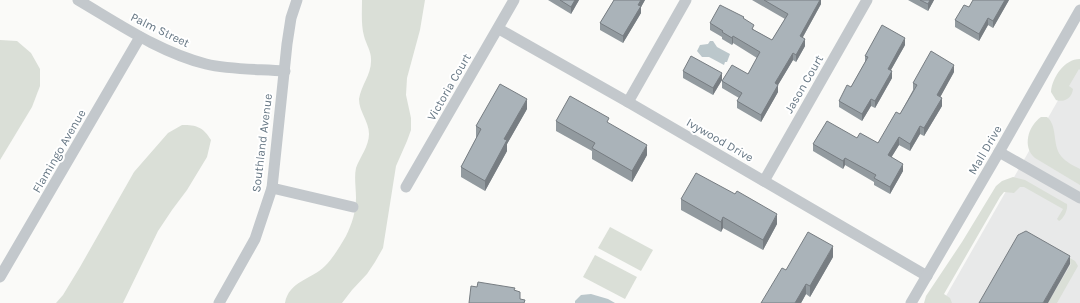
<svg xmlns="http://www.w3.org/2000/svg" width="1080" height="303" viewBox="0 0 1080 303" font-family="Karla,sans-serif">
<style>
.built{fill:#e8e9e9}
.green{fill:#dadfd7}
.water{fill:#bbc7cb}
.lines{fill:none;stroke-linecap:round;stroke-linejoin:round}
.minor{stroke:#c3c8cc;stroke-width:11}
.wall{fill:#929a9f}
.shaded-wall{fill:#777d82}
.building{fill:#aab3b9;stroke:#777d82}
.labels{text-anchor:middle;stroke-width:4;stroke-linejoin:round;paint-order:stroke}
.street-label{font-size:12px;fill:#657683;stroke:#fff}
</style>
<rect width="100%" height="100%" fill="#fafaf8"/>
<!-- built -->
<polygon class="built" points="1080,62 1080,303 942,303"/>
<!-- green -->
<g class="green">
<path d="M362,0H425L420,30L407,78L406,95L411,118V130L407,141L396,166L383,248L375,262L367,274L352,290L342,303H285C289,281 311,280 325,266C334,257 340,246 346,236C352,224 356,211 356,198C356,188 354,177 356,168C360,157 369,146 369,134C369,121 359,112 359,99C361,85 372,74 371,59C371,51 366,44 364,36C361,25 362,12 362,0Z"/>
<polygon points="0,40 17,41 31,53 40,69 40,86 32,107 0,160"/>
<path d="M1080,59V70L1079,69L1069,86L1073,89C1072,98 1064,103 1056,100L1051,92C1052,78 1064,59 1080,59Z"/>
<path d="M1041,117H1047C1058,126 1052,145 1061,156C1066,162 1074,166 1080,169V185L1035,158C1022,147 1028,126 1041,117Z"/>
<path d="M182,125C197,125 203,127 211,140L207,157L187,190L172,210L158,231L123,303H56L63,295L80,267L134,172L168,133Z"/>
<path d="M1013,177L1025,180L1065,203L1067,204C1068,210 1064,218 1059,221L1057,219L1063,209L1024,187H1020L1014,193L1004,192L1000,197L944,294L950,298L952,303H924L926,296L962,242L996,186L1002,181Z"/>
<polygon points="610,227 653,250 641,271 598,248"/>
<polygon points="1048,245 1075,261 1078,266 1057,303 1048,303 1071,264 1042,248"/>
<polygon points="595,255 637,277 625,299 583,277"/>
</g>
<!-- water -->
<g class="water">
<polygon points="710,41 713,41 717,47 730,54 727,62 725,62 724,65 709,57 702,57 697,51 700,45 708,44"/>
<polygon points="591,294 608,299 615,303 575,303 575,301 581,295"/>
</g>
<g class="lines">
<!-- minor -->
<g class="minor">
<path d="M78,0C119,24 159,52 206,64C231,70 259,69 285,71"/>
<polyline points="499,29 628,102 927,276"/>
<polyline points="628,102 686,0"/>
<polyline points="999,152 1080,198"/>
<polyline points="764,181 867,0"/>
<polyline points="406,187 514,0"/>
<polyline points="272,188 353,207"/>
<polyline points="0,277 140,37"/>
<polyline points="219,303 255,239 272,188 287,44 291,18 297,0"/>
<polyline points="911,303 999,152 1080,10"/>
</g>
</g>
<!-- wall -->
<g class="wall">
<polygon points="548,0 579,0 571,14"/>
<polygon points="614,0 645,0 641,7 641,13 623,43 600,30 600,23"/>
<polygon points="752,0 821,0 821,4 803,37 805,46 796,62 793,60 778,85 778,92 761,122 737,108 737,101 739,98 722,88 722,81 748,74 757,58 733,43 732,45 722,39 722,37 710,30 710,23 744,19 754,30 772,40 785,19"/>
<polygon points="908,0 934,0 928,11"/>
<polygon points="1009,0 993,28 988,25 979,41 955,27 955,20 969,7"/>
<polygon points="905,45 891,70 892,78 875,108 871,106 862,121 839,107 839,101 851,87 865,62 865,56"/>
<polygon points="683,71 722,80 713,95 683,78"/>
<polygon points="954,72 940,97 942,106 924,136 920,134 910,151 899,145 891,157 903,171 890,194 874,185 874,182 845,165 843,169 813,151 813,144 857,138 878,143 900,114 913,90 913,83"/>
<polygon points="527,109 507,144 507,151 485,191 461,177 461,167 477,137 476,137 476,126"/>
<polygon points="556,121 609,124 647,155 632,182 592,159 592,151 556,131"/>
<polygon points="681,199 777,224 763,250 723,228 721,232 681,210"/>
<polygon points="833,257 810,297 806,294 801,303 761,303 786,270"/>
</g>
<!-- shaded-wall -->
<g class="shaded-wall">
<polygon points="575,0 579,0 571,14 571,7"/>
<polygon points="641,0 645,0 641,7 641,13 623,43 623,36"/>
<polygon points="820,0 821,0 821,4 800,42 800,36"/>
<polygon points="930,0 934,0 928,11 928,4"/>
<polygon points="1005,0 1009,0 993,28 993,21"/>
<polygon points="988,18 988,25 979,41 979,34"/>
<polygon points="733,36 733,43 732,45 732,38"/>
<polygon points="905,38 905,45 888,75 888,69"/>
<polygon points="805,39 805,46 796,62 796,55"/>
<polygon points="793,53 793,60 778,85 778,92 761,122 761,115 775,83"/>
<polygon points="954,65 954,72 937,103 937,95"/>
<polygon points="892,71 892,78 875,108 875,101"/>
<polygon points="722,73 722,80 713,95 713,88"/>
<polygon points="942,98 942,106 924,136 924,128"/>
<polygon points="527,99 527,109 507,144 507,151 485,191 485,181 504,139"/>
<polygon points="871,99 871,106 862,121 862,114"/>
<polygon points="920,126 920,134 910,151 910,144"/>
<polygon points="899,137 899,145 888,163 888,155"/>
<polygon points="647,145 647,155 632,182 632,171"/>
<polygon points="845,158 845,165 843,169 843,161"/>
<polygon points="903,164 903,171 890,194 890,187"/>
<polygon points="777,214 777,224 763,250 763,240"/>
<polygon points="723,217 723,228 721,232 721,222"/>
<polygon points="833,246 833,257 810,297 810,286"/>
<polygon points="1070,256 1070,264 1048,303 1043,303"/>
<polygon points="806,284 806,294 801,303 795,303"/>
</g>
<!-- building -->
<g class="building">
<polygon points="560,0 575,0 571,7"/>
<polygon points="614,0 641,0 638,5 641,6 623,36 600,23"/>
<polygon points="764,0 820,0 800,36 805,39 796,55 793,53 775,83 778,85 761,115 737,101 742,93 722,81 732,65 748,74 760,52 733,36 732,38 722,32 723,31 710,23 720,5 744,17 743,18 754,25 752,29 772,40 788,14"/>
<polygon points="920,0 930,0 928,4"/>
<polygon points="973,0 1005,0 993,21 988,18 979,34 955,20 964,5 969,7"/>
<polygon points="882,25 905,38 888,69 892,71 875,101 871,99 862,114 839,101 847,85 851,87 868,57 865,56"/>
<polygon points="931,51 954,65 937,95 942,98 924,128 920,126 910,144 899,137 888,155 903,164 890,187 874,178 876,175 845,158 843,161 813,144 827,121 857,138 860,133 878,143 896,112 900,114 917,85 913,83"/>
<polygon points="691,56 722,73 713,88 683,71"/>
<polygon points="500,84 527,99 504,139 507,140 485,181 461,167 481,129 476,126"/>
<polygon points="570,96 609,118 607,122 647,145 632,171 592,148 595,143 556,121"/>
<polygon points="696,173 735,194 737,191 777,214 763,240 723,217 721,222 681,199"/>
<polygon points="1026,231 1070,256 1043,303 979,303 1018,235"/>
<polygon points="808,232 833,246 810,286 806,284 795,303 761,303 782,268 786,270"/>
<polygon points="478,282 515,288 514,290 520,292 520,299 525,300 524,303 469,303 471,286 477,287"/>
</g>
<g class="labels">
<!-- street labels -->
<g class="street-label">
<text transform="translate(160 30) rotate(26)" y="4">Palm Street</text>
<text transform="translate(804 84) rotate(-60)" y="4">Jason Court</text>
<text transform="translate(449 87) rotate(-60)" y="4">Victoria Court</text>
<text transform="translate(720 140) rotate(30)" y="4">Ivywood Drive</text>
<text transform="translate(262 143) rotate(-83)" y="4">Southland Avenue</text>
<text transform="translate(985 150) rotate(-60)" y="4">Mall Drive</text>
<text transform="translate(59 151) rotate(-60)" y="4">Flamingo Avenue</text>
</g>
</g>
</svg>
